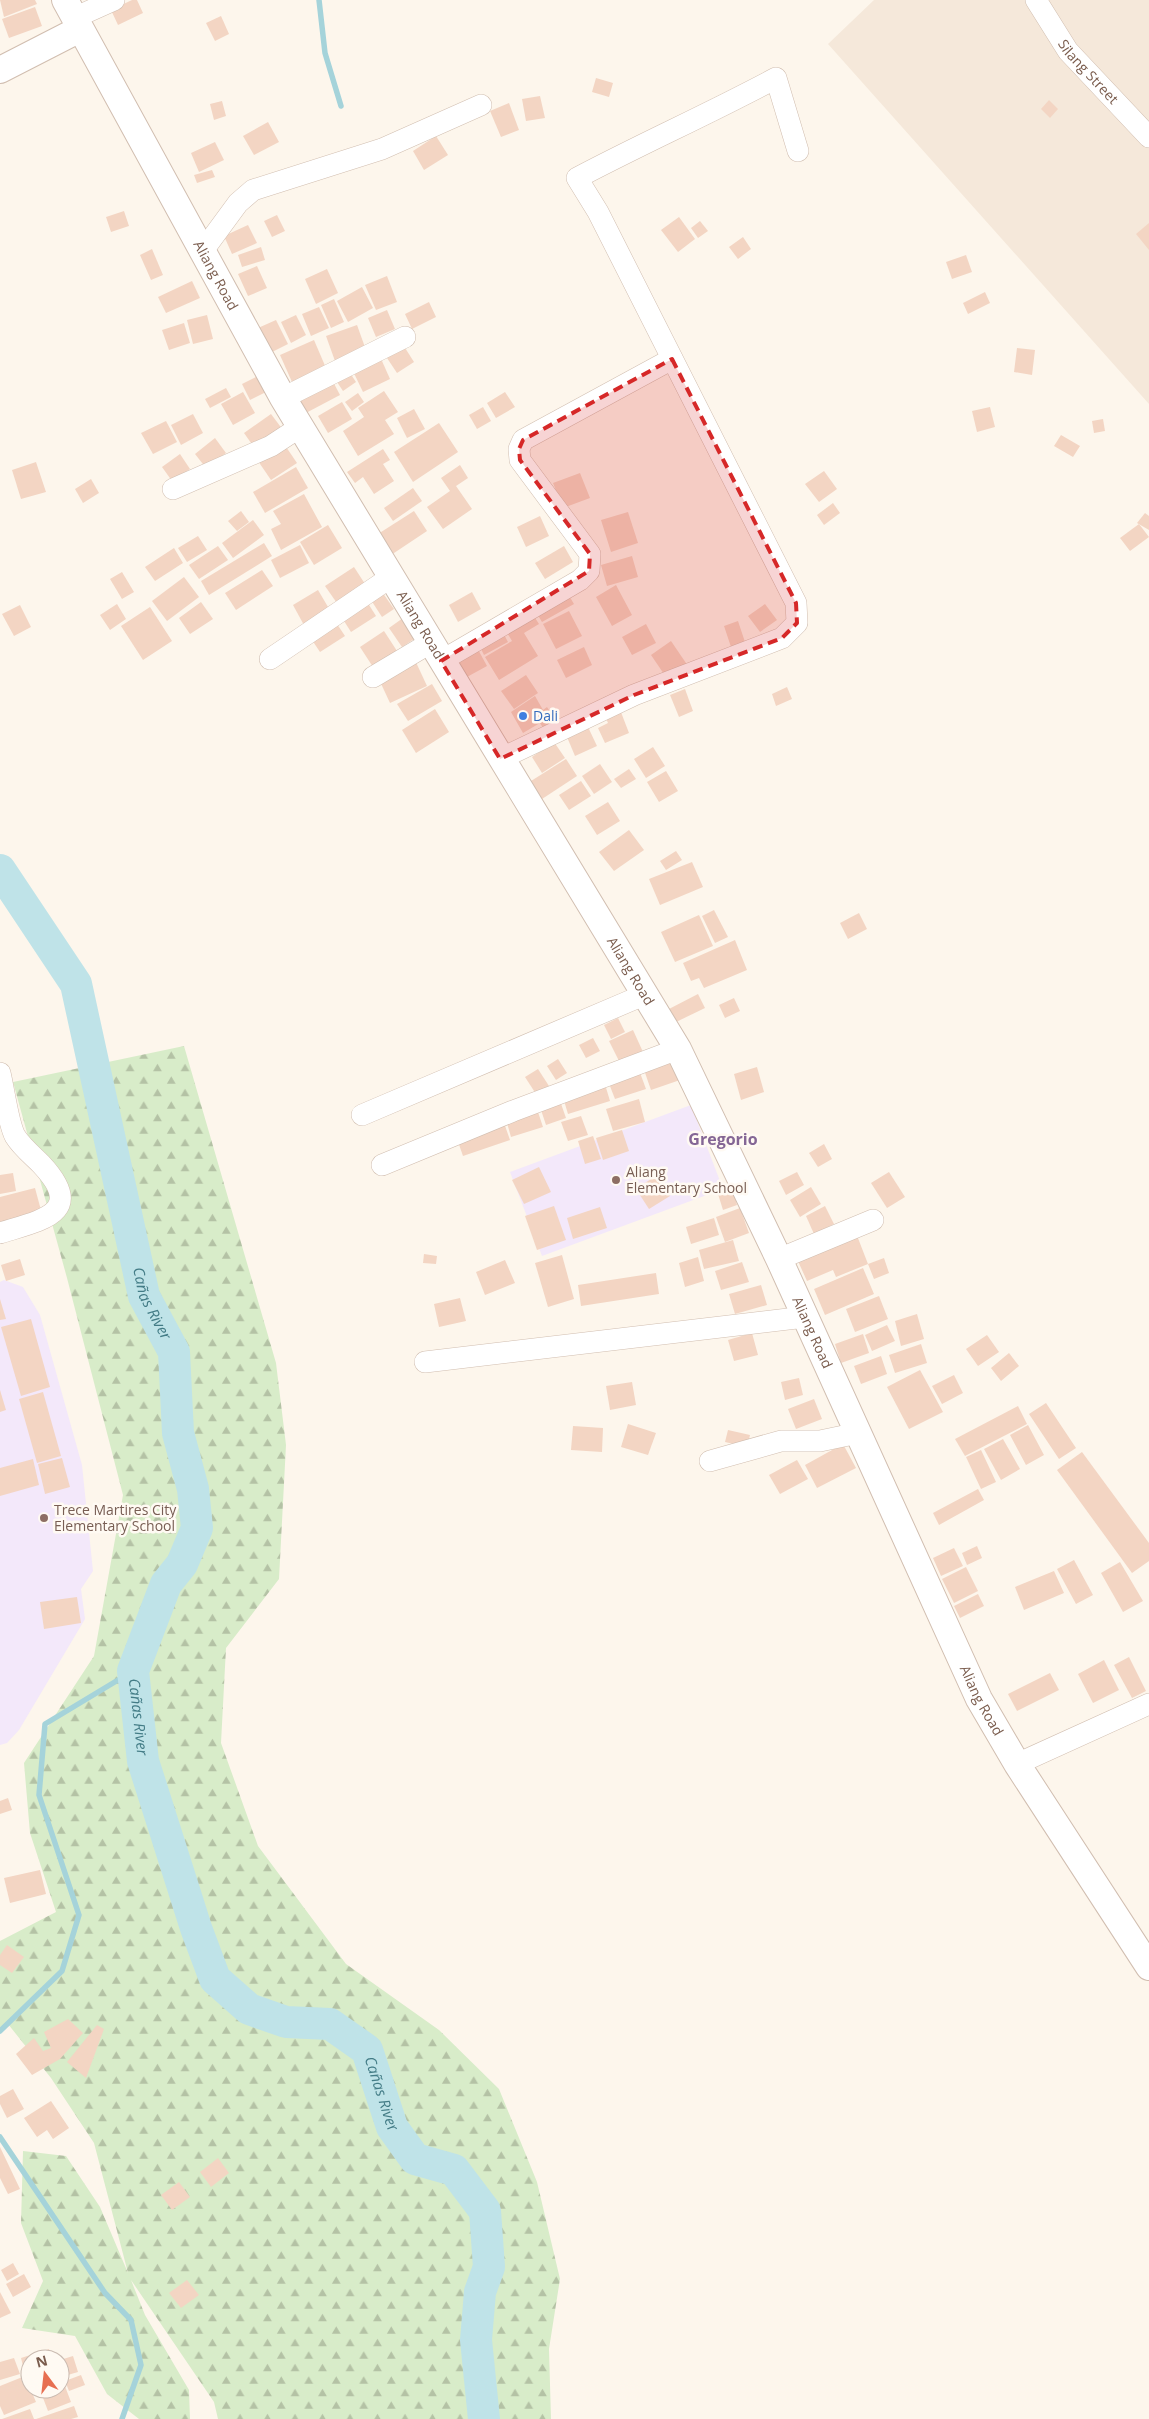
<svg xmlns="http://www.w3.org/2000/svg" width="1149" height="2419" viewBox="0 0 1149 2419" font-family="'Open Sans',sans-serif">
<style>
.residential{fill:#f5e8da}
.education{fill:#f3e8fa}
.forest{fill:url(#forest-firs)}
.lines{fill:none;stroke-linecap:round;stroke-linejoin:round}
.stream{stroke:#a5d3da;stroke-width:5.5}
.river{stroke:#bfe3e8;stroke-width:32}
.building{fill:#f3d5c3}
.minor-casing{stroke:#d1beb0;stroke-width:22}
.tertiary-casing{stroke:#d1beb0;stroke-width:28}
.minor{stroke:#fff;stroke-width:21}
.tertiary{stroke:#fff;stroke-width:26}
.marked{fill:#d62828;fill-opacity:0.2;stroke:#d62828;stroke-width:4;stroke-dasharray:10 6;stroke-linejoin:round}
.shop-dot{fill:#3f7fe0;stroke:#fffaf3;stroke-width:2}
.education-dot{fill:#8d6e63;stroke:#fffaf3;stroke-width:2}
.labels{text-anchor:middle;stroke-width:5;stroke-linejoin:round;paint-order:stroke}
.street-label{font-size:14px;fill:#7a5c4d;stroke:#fffaf3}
.shop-label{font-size:14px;fill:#366cbe;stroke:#fffaf3;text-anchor:start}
.education-label{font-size:14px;fill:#785e54;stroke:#fffaf3;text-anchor:start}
.water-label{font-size:15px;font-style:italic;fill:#437c86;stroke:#fffaf3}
.quarter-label{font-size:16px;font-weight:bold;fill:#846695;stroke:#fffaf3}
</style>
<defs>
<pattern id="forest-firs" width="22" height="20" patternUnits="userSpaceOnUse" patternTransform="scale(1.25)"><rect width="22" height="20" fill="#d8ecc9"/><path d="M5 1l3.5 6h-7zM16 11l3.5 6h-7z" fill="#b4c2a5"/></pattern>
</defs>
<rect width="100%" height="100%" fill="#fdf6ec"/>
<!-- residential -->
<polygon class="residential" points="874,0 1149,0 1149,404 828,44"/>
<!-- education -->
<g class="education">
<polygon points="691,1105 723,1189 542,1256 510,1172"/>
<polygon points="4,1280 23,1287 40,1315 82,1465 93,1571 81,1589 85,1619 19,1730 7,1743 0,1745 0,1282"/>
</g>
<!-- forest -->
<polygon class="forest" points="184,1046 276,1363 286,1445 279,1579 226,1648 221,1743 258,1846 346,1964 439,2030 499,2089 537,2182 560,2279 549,2349 551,2419 218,2419 214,2402 131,2280 145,2315 189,2390 190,2419 139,2419 107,2394 75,2336 22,2328 43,2281 21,2223 23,2151 66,2156 100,2207 128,2273 94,2143 51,2078 8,2024 0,2029 0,1941 56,1912 30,1833 24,1763 94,1656 123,1495 67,1278 13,1082"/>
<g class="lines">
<!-- stream -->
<g class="stream">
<polyline points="319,0 325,53 341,106"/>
<polyline points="0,2031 62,1971 79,1915 39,1795 45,1724 133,1671"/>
<polyline points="0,2137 105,2293 131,2320 141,2365 122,2419"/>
</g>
<!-- river -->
<path class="river" id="s1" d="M0,870L76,984L144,1296L174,1352L178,1433L193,1489L197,1528L182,1564L166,1584L133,1671L143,1761L196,1928L215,1979L249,2009L286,2022L330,2024L367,2050L392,2127L415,2159L454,2170L485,2211L489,2267L480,2292L476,2340L484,2419"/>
</g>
<!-- building -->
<g class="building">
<polygon points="0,0 35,0 37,4 4,17"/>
<polygon points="132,0 137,0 143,13 118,25 111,10"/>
<polygon points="35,7 42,26 9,38 2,19"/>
<polygon points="221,16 229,34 215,41 206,23"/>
<polygon points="596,78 613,83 609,97 592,92"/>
<polygon points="540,96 545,118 526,121 522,99"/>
<polygon points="1049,100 1058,109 1050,118 1041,109"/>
<polygon points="222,101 226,116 214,120 210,104"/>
<polygon points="509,103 519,130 501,137 490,111"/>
<polygon points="268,122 279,142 254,155 243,136"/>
<polygon points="436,136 448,155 424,170 413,151"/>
<polygon points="215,142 224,160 199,172 191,153"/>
<polygon points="212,170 215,177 197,183 194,175"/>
<polygon points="124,211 129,226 111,232 106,217"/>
<polygon points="277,215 285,231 272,237 264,221"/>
<polygon points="679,217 695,239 678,252 661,230"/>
<polygon points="700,221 708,231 698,238 691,228"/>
<polygon points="1149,223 1149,250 1136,234"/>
<polygon points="248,225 257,243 232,254 224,236"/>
<polygon points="743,237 751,249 738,259 729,247"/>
<polygon points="261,247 265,260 242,267 238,255"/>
<polygon points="152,249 163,275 151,280 140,255"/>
<polygon points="966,255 972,272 952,279 946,262"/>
<polygon points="257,266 267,288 248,296 238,274"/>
<polygon points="327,269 338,293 316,304 305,279"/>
<polygon points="387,276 397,302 376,310 365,285"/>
<polygon points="192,281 200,298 166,313 158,297"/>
<polygon points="362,287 373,308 348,322 337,301"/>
<polygon points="985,292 990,303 968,314 963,303"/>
<polygon points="334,299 344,322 331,328 321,305"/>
<polygon points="429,302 436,317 412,329 405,314"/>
<polygon points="319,307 329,328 311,336 302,314"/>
<polygon points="387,310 395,329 376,337 368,318"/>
<polygon points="207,315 213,339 193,344 187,320"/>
<polygon points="296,315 306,335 291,343 281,322"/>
<polygon points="276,320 288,344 270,353 258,328"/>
<polygon points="184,323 190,343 169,350 162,330"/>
<polygon points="357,325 366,350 335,361 326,336"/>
<polygon points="314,340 326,368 292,382 280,355"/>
<polygon points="400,340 414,362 397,373 383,352"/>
<polygon points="1017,348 1035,350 1032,375 1014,372"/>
<polygon points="378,352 390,379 363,392 350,365"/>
<polygon points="346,367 356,382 343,391 333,376"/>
<polygon points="258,376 266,392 250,400 242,384"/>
<polygon points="330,376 340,395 304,414 294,396"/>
<polygon points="226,388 231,397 210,408 205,399"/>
<polygon points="384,391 398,412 385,420 394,434 358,456 343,431 364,417 358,408"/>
<polygon points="243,392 255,413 233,425 221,404"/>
<polygon points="505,392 515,407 496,418 487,403"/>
<polygon points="358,393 364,402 352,411 345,402"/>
<polygon points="342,402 352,419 328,433 318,416"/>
<polygon points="483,407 491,421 477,429 469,415"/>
<polygon points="990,407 995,427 977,432 972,411"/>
<polygon points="414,409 425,429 407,438 397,418"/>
<polygon points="193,414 203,433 181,445 171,425"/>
<polygon points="271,414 283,430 256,450 244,433"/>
<polygon points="1103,419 1105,431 1094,433 1092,421"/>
<polygon points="166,421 177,442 153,454 141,433"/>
<polygon points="439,423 458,452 413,482 394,452"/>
<polygon points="1061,435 1080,446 1073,457 1054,446"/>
<polygon points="215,438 226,453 206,468 195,454"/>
<polygon points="282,441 297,463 271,480 256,458"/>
<polygon points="383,449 390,460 383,464 394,481 374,494 363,477 355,483 347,472"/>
<polygon points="180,454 190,469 172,481 162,467"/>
<polygon points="36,462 46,492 21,499 12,470"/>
<polygon points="460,465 468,478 456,486 472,509 443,529 427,507 450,491 441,478"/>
<polygon points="296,467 308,488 265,513 253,492"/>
<polygon points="824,471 837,489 819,502 805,484"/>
<polygon points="580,473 590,498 563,508 553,483"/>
<polygon points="91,479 99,493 83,503 75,489"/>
<polygon points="413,488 422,501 393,521 384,508"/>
<polygon points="304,494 322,527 281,550 271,529 281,524 273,511"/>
<polygon points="833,503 840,513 824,525 817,515"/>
<polygon points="241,511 249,522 237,531 228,521"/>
<polygon points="414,511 427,531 391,555 378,534"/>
<polygon points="628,512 638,543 611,552 601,520"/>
<polygon points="1145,513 1149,516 1149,530 1137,523"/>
<polygon points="540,516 549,536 526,547 517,527"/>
<polygon points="253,520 264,535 233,558 222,543"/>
<polygon points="1139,524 1149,537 1130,551 1120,538"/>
<polygon points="328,525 342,548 314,565 300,542"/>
<polygon points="198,536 207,550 187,562 178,548"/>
<polygon points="264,543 272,556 209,595 201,581"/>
<polygon points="300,545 309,563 280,578 271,560"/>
<polygon points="218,546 228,560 199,579 189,565"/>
<polygon points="564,546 573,562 545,579 535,563"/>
<polygon points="174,548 183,563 155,581 145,567"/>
<polygon points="632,556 638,577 607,586 601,565"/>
<polygon points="354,567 367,587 339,606 325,586"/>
<polygon points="262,570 273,586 236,610 225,593"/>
<polygon points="122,572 134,592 122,599 110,579"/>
<polygon points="184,577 199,597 167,621 152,601"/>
<polygon points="616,585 632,615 612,626 596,597"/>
<polygon points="380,589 394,609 382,617 369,597"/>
<polygon points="565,589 574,604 542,622 533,607"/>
<polygon points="318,590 331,612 305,627 293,605"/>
<polygon points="472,592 481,609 458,622 449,605"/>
<polygon points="364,597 376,616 351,632 339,613"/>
<polygon points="201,602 213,619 190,634 179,618"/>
<polygon points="117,604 126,619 110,630 100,615"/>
<polygon points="765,604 777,620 760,632 748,616"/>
<polygon points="20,605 31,627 14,636 2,614"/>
<polygon points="150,607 172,641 143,660 121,626"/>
<polygon points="530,610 539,624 524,633 538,656 499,680 485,657 512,641 503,626"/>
<polygon points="569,611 582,636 556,649 543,624"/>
<polygon points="403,618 417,637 402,647 389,628"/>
<polygon points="335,621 345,636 320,652 310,637"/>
<polygon points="738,621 746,645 732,650 724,626"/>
<polygon points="646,624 656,643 632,655 622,637"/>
<polygon points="501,629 508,642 484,655 477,641"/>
<polygon points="384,631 397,651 373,667 360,647"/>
<polygon points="671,641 688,666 668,680 651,655"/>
<polygon points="475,644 487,666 467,677 455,654"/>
<polygon points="584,647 592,665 566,678 557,660"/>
<polygon points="414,658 427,686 390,703 377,675"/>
<polygon points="526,675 538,693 514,709 501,691"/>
<polygon points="432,684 442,701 408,721 397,704"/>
<polygon points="787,687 792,699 776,706 772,694"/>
<polygon points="685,689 693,711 679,717 670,695"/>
<polygon points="535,696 543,710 547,707 559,725 546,733 540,723 523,733 511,712"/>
<polygon points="619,707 629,733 605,743 598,728 608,723 604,714"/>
<polygon points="435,709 449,732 416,753 402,730"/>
<polygon points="588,727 597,746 575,756 567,737"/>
<polygon points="554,742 565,758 542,773 532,757"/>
<polygon points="653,747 665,766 646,778 634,759"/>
<polygon points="566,759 577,776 542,799 531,781"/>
<polygon points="600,764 612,782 594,794 582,776"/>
<polygon points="629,769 636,779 621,788 614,779"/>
<polygon points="666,771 678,791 659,802 647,782"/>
<polygon points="581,781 591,796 569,810 559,795"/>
<polygon points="608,802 620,821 597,835 585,816"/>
<polygon points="629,830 644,850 614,871 599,852"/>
<polygon points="676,851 682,860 666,870 660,861"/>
<polygon points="692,862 703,887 660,905 649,879"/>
<polygon points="714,910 728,937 715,943 702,916"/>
<polygon points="859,913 867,929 848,939 840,923"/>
<polygon points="699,915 713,946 675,962 661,932"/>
<polygon points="735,940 747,970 704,988 699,978 691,981 683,963"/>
<polygon points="698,994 705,1008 674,1023 667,1010"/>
<polygon points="734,998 740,1011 725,1018 719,1005"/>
<polygon points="618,1018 625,1032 611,1039 604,1025"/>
<polygon points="633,1030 643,1052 620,1063 609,1041"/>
<polygon points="593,1038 600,1051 586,1058 579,1045"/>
<polygon points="671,1057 680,1080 651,1090 643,1067"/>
<polygon points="558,1059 567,1073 556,1080 547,1066"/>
<polygon points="757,1067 764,1092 741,1100 734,1074"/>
<polygon points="538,1069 549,1086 536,1094 525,1077"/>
<polygon points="639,1070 646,1089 615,1099 608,1081"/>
<polygon points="604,1081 610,1101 568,1114 562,1094"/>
<polygon points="559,1098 566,1118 546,1125 539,1104"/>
<polygon points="639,1099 645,1122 613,1131 606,1109"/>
<polygon points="536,1106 543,1127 511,1137 505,1116"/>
<polygon points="581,1116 588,1135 568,1141 561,1122"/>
<polygon points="503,1120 510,1140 463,1156 456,1136"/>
<polygon points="622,1130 629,1151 603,1160 596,1138"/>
<polygon points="593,1136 601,1159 585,1164 578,1141"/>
<polygon points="824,1144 832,1159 818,1167 809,1153"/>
<polygon points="539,1167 551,1192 524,1204 512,1180"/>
<polygon points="797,1172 804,1185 786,1195 779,1181"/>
<polygon points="889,1172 905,1197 887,1208 871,1183"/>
<polygon points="13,1173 16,1191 0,1194 0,1175"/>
<polygon points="657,1175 670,1196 649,1209 636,1189"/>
<polygon points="811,1187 821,1204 800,1217 790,1200"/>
<polygon points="35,1188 42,1214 0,1225 0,1197"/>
<polygon points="733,1189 737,1205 723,1210 718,1194"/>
<polygon points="554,1206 566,1240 537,1250 525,1216"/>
<polygon points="825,1206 834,1224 814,1234 806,1216"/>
<polygon points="600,1207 607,1228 573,1239 567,1218"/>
<polygon points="740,1208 749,1233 725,1242 716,1217"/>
<polygon points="714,1218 719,1235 691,1244 686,1227"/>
<polygon points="856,1233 868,1264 836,1277 833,1270 807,1281 797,1259"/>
<polygon points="733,1240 739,1261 704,1269 699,1250"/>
<polygon points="424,1254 437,1256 436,1264 423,1263"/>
<polygon points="562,1255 574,1299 548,1307 535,1263"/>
<polygon points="698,1257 704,1281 685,1287 679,1263"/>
<polygon points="884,1258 889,1273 874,1279 868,1264"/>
<polygon points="20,1259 25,1275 6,1281 1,1265"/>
<polygon points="505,1260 515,1283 485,1295 476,1272"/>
<polygon points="742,1262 749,1282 721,1290 715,1271"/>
<polygon points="863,1268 874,1294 825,1315 814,1289"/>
<polygon points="656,1273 659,1294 581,1306 578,1285"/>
<polygon points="761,1285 767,1305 735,1314 729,1294"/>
<polygon points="879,1296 888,1319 855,1332 846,1309"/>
<polygon points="460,1298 466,1321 439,1327 434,1304"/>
<polygon points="0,1299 6,1319 0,1320"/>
<polygon points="917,1314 924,1339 901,1346 895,1321"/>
<polygon points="31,1319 50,1387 21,1396 1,1327"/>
<polygon points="887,1325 895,1341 872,1351 865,1335"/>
<polygon points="752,1333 758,1355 734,1361 728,1340"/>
<polygon points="863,1334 869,1353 841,1363 835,1344"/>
<polygon points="987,1335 999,1352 978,1366 966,1349"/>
<polygon points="921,1344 927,1363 895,1373 889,1355"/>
<polygon points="1009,1353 1019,1366 1001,1381 991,1368"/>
<polygon points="881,1356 887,1374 861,1384 854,1366"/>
<polygon points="920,1370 943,1412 909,1429 887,1387"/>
<polygon points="954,1375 963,1393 942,1404 932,1386"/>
<polygon points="799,1378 803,1395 785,1400 781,1382"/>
<polygon points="632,1382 636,1405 610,1410 606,1386"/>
<polygon points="0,1390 6,1410 0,1412"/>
<polygon points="43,1392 61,1456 37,1463 19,1399"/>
<polygon points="814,1399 822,1419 796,1429 788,1409"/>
<polygon points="1046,1403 1076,1448 1059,1459 1029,1414"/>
<polygon points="1018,1406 1027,1424 965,1456 955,1439"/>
<polygon points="628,1424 656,1433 648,1455 621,1447"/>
<polygon points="1028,1425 1044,1455 1026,1465 1010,1435"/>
<polygon points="573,1426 603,1428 602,1452 571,1450"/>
<polygon points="728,1430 750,1435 747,1447 725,1442"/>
<polygon points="1003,1439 1020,1469 1001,1480 984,1449"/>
<polygon points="843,1444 856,1468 817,1488 805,1465"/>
<polygon points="981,1450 996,1482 981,1489 966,1457"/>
<polygon points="1082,1452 1149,1543 1149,1561 1132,1573 1057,1470"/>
<polygon points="62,1458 70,1487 45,1494 38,1464"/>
<polygon points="33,1459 39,1485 0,1496 0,1468"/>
<polygon points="797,1460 808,1479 780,1494 769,1475"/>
<polygon points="978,1489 984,1500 939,1525 933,1513"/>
<polygon points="977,1546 982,1558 967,1565 962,1553"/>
<polygon points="954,1548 963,1566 941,1576 933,1558"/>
<polygon points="1074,1560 1093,1595 1076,1604 1057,1569"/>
<polygon points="1120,1562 1143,1601 1123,1612 1101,1573"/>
<polygon points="966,1567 978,1591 954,1603 942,1579"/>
<polygon points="1054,1571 1064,1593 1024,1610 1015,1587"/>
<polygon points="978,1594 984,1606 960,1618 954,1606"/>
<polygon points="77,1597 81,1623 44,1629 40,1602"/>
<polygon points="1129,1657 1146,1691 1132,1698 1114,1665"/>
<polygon points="1104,1660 1119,1690 1093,1703 1078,1674"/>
<polygon points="1050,1673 1059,1690 1017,1711 1008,1694"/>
<polygon points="8,1798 12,1810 0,1814 0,1801"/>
<polygon points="40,1870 46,1894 10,1903 4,1878"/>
<polygon points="7,1945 24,1957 12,1973 0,1965 0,1955"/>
<polygon points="68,2019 83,2033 60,2059 32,2075 16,2054 34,2038 43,2051 51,2048 44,2032"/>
<polygon points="97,2025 104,2029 86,2078 67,2062"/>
<polygon points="13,2089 24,2109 7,2118 0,2104 0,2096"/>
<polygon points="51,2101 69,2128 53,2139 47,2130 37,2137 24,2118"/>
<polygon points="0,2147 20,2189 8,2194 0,2178"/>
<polygon points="218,2158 229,2173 211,2187 200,2172"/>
<polygon points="179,2182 190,2197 172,2210 161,2195"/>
<polygon points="13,2263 19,2274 7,2281 1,2270"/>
<polygon points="24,2274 31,2287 13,2297 6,2284"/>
<polygon points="187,2280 199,2295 181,2308 169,2293"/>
<polygon points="0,2292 11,2313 0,2318"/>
<polygon points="49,2349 52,2359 30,2359 30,2368 24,2370 21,2358"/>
<polygon points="73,2356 78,2372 61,2377 60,2360"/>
<polygon points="14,2358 20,2374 0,2380 0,2362"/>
<polygon points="81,2375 85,2385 69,2391 65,2381"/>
<polygon points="25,2376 36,2402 4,2415 0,2406 0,2386"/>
<polygon points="63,2381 71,2402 48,2411 40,2390 60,2389 60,2382"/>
<polygon points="74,2406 78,2417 71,2419 36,2419"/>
<polygon points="30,2409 34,2419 2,2419"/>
</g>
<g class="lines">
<defs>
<g id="minor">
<path id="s2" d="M1036,0L1068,51L1149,137"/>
<polyline points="74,18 114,0"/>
<polyline points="202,252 238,203 253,190 382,149 481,105"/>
<polyline points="283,398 405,337"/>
<polyline points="173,489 271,446 300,427"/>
<polyline points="270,659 391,577"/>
<polyline points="441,661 580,580 589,571 590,554 520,460 519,449 523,440 672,359"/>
<polyline points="373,677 430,643"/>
<path d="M500,759L634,695L782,638L797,623L796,603L598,212L577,178C643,143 711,113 776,78L798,151"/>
<path d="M0,1073C4,1089 8,1123 15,1136C21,1146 33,1156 41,1164C87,1213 42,1220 0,1233"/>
<polyline points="362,1115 646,994"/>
<polyline points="382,1165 513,1111 678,1049"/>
<polyline points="779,1259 873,1220"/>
<polyline points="425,1362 805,1317"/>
<polyline points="710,1461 781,1441 820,1441 858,1433"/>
<polyline points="1017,1764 1149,1704"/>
</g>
<g id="tertiary">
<path id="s3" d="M65,0L283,398L678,1049L779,1259L979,1699L1017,1764L1149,1967"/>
<polyline points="0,70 80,29"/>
</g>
</defs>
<!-- minor casing -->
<use href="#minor" class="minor-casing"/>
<!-- tertiary casing -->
<use href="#tertiary" class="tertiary-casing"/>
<!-- minor -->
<use href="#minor" class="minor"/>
<!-- tertiary -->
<use href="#tertiary" class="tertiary"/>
</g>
<!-- marked area -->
<path class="marked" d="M672,359L796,603L797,623L782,638L634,695L500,759L441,661L589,571L590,554L520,460L519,449L523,440Z"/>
<!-- markers -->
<circle class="shop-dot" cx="523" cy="716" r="5"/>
<g class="education-dot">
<circle cx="616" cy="1180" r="5"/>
<circle cx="44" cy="1518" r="5"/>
</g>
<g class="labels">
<!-- street labels -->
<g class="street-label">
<text dy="5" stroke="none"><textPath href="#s2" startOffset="89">Silang Street</textPath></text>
<text dy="5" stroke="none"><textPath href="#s3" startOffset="314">Aliang Road</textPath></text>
<text dy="5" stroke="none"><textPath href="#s3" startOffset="719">Aliang Road</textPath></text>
<text dy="5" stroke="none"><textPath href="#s3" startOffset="1124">Aliang Road</textPath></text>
<text dy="5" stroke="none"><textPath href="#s3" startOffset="1529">Aliang Road</textPath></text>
<text dy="5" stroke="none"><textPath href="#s3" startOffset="1934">Aliang Road</textPath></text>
</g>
<!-- shop labels -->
<g class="shop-label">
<text x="533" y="721">Dali</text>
</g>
<!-- education labels -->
<g class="education-label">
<text x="626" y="1177">Aliang<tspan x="626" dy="16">Elementary School</tspan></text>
<text x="54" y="1515">Trece Martires City<tspan x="54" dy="16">Elementary School</tspan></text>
</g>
<!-- water labels -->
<g class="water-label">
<text dy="5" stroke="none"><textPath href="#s1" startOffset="466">Cañas River</textPath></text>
<text dy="5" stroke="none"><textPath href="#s1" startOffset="902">Cañas River</textPath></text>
<text dy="5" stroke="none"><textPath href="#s1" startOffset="1396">Cañas River</textPath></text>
</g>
<!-- quarter labels -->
<g class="quarter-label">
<text x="723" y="1145">Gregorio</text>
</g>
</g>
<!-- north arrow -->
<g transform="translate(45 2374) rotate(345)"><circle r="24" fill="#fffaf3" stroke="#cabbb1"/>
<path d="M0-4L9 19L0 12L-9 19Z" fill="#e76f51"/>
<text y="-8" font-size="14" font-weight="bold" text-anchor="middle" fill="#7a5c4d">N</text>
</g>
</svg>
